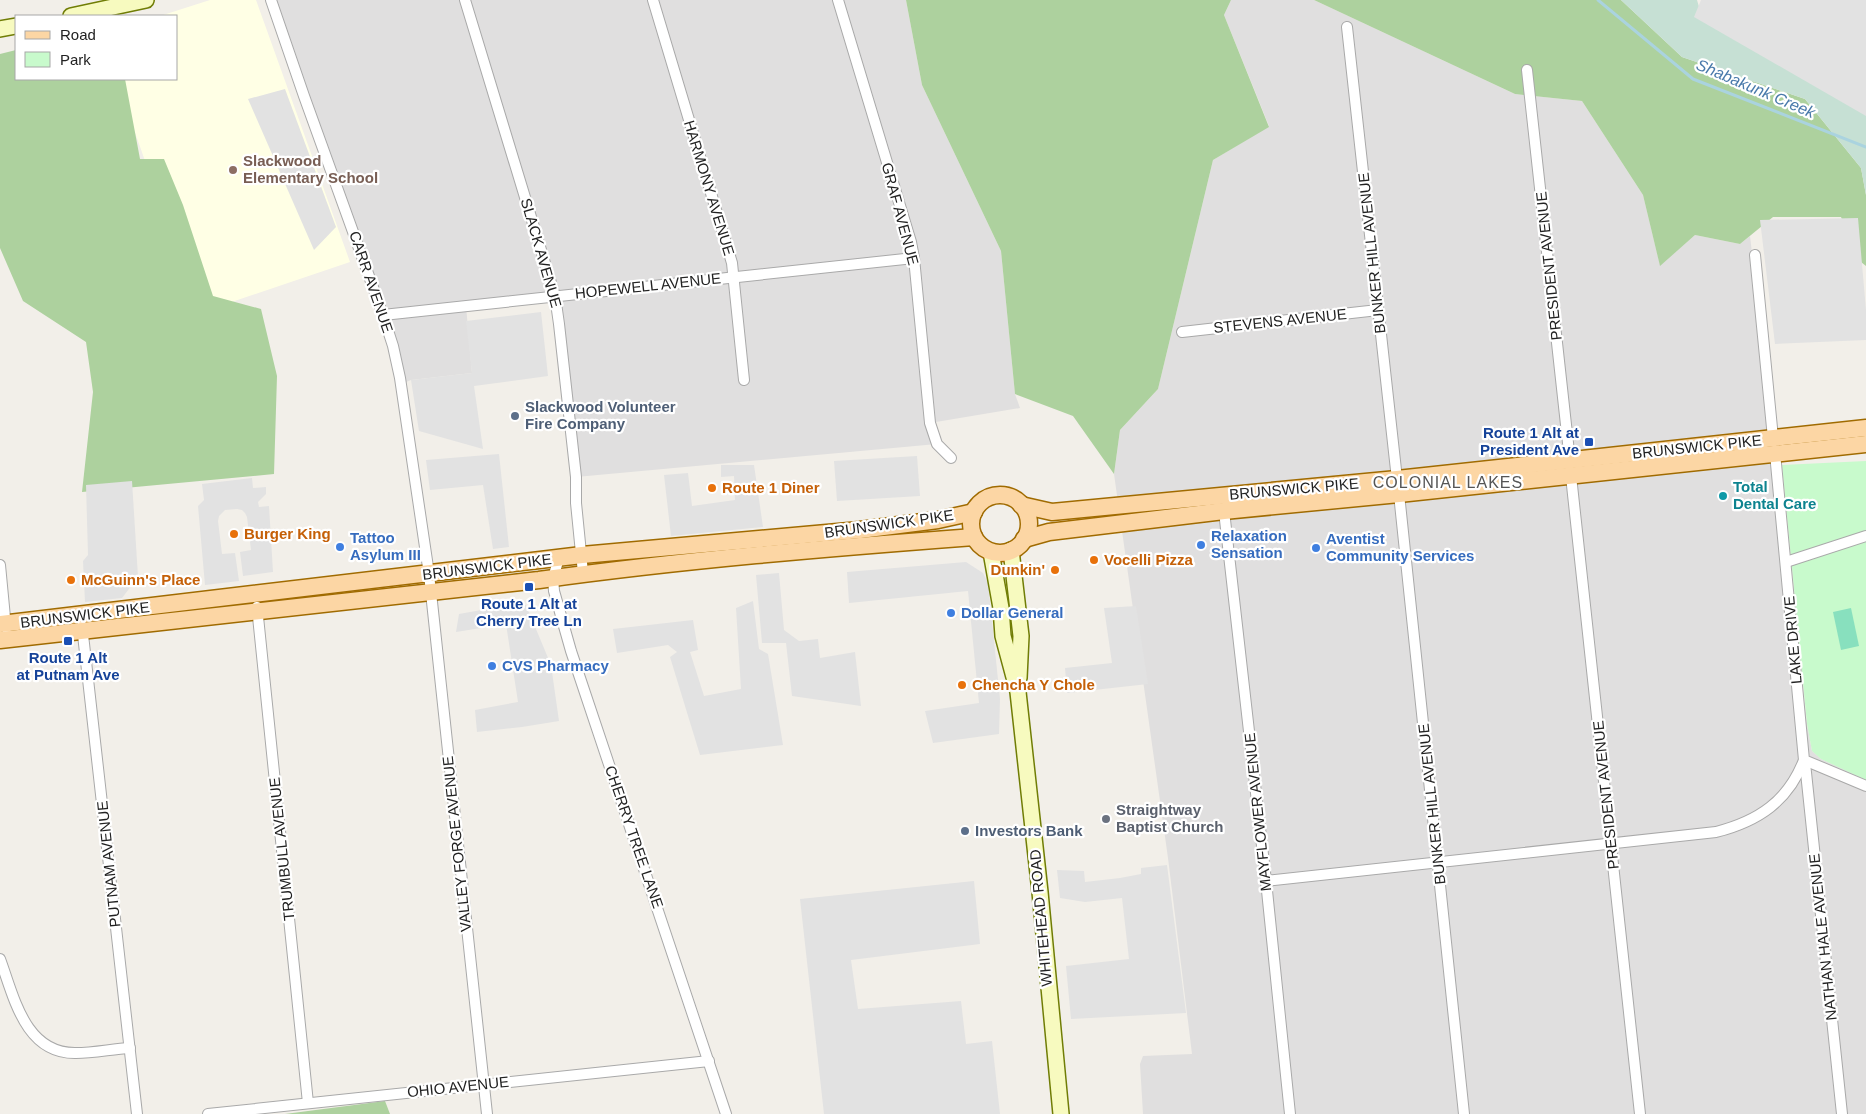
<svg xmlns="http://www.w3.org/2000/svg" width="1866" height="1114" viewBox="0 0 1866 1114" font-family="Arial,sans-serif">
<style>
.residential{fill:#e0dfdf}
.education{fill:#ffffe5}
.forest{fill:#add19e}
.wetland{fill:#c6e0d4}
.park{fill:#c8facc}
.pitch{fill:#88e0be}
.parking{fill:#e2e2e2}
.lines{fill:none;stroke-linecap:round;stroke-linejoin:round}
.stream{stroke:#aad3df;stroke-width:3}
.minor-casing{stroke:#a9a9a9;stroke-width:12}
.secondary-casing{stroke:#707d05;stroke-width:18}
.primary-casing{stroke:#a06b00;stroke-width:19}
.minor{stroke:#fff;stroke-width:10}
.secondary{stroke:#f7fabf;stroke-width:15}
.primary{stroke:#fcd6a4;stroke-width:16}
.education-dot{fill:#8d6e63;stroke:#fff;stroke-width:2}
.service-dot{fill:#5c6f8a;stroke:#fff;stroke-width:2}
.transit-dot{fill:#1a4fb4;stroke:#fff;stroke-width:2}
.food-dot{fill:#e8710a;stroke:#fff;stroke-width:2}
.culture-dot{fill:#0f9aa8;stroke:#fff;stroke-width:2}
.shop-dot{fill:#3f7fe0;stroke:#fff;stroke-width:2}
.worship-dot{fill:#6b7280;stroke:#fff;stroke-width:2}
.labels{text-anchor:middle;stroke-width:4.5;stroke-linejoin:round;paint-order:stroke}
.education-label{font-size:15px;font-weight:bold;fill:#785e54;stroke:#fff;text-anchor:start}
.street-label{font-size:15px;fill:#222;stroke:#fff}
.service-label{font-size:15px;font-weight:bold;fill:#4e5e75;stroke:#fff;text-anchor:start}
.transit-label{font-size:15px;font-weight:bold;fill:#164399;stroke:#fff}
.culture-label{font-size:15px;font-weight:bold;fill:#0d838f;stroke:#fff;text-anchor:start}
.food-label{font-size:15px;font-weight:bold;fill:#c56008;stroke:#fff;text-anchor:start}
.shop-label{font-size:15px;font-weight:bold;fill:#366cbe;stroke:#fff;text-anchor:start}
.worship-label{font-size:15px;font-weight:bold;fill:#5b616d;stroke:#fff;text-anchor:start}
.water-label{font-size:16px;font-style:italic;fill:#4a7aab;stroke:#fff}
.neighbourhood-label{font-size:16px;letter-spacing:1px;fill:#555;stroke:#fff}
</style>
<rect width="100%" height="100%" fill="#f2efe9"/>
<!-- residential -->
<g class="residential">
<polygon points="271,0 906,0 922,85 1001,251 1015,394 1020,408 930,423 937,444 576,477 555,297 466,306 472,373 411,380 401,384"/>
<polygon points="1231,0 1314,0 1515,94 1582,101 1643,195 1660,265 1695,235 1740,244 1750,236 1807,724 1812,751 1821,759 1866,779 1866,1114 1143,1114 1140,1064 1143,1056 1192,1054 1168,858 1114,474 1120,430 1158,389 1213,160 1269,126 1224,15"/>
</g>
<!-- education -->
<polygon class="education" points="210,0 256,0 350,262 199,313 116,79 176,79 176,16 160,16"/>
<!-- forest -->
<g class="forest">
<polygon points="906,0 1231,0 1224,15 1269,127 1213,160 1158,389 1120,430 1114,474 1073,416 1015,394 1001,251 922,85"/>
<polygon points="1314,0 1621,0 1682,57 1805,99 1861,168 1866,195 1866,266 1861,262 1841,217 1773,217 1740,244 1695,235 1660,266 1643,195 1582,101 1515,94"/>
<polygon points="16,50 16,79 125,79 140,159 164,159 183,205 213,296 261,309 277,376 274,474 82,492 93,392 86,342 23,301 0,248 0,54"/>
<polygon points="385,1101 390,1114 285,1114"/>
</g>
<!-- wetland -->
<polygon class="wetland" points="1621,0 1697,0 1702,17 1866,110 1866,195 1861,168 1805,99 1682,57"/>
<!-- park -->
<polygon class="park" points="1866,461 1866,780 1821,759 1812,751 1807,724 1782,465"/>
<!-- pitch -->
<polygon class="pitch" points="1851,608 1859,646 1841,650 1833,612"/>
<!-- parking -->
<g class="parking">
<polygon points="1701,0 1866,0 1866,116 1694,17"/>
<polygon points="285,89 336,227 314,250 248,99"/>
<polygon points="1858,218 1866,310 1866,340 1775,344 1760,220"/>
<polygon points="541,312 548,376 474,386 483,449 419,431 411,380 472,373 466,321"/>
<polygon points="499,454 509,547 493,549 483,485 430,490 426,460"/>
<polygon points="917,456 920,496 837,501 834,461"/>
<polygon points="721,465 754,465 763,527 671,536 664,475 688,473 692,506 735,500 734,476 721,477"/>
<polygon points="252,478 253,488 266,487 266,494 258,502 259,507 269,506 273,572 243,576 240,552 251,550 247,517 245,513 242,510 237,509 225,510 219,516 218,521 222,554 235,553 239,581 205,585 198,506 204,500 202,484"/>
<polygon points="132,481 138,577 122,598 85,602 83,561 88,555 86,485"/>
<polygon points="966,562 983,573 988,583 1000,699 999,734 933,743 925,711 979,703 968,591 849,603 847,572"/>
<polygon points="779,573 784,630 799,641 818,639 820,658 855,652 861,706 792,696 786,643 762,643 756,575"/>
<polygon points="753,601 759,649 768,654 783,745 700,755 670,657 677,652 668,645 617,653 613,629 693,620 698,650 690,652 704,696 741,689 736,608"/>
<polygon points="526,605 551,665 559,721 522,727 477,732 475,710 518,702 506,624 456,632 459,614 504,606"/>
<polygon points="1136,606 1148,684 1067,693 1065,668 1112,663 1104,608"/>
<polygon points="1167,865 1186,1013 1071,1019 1066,966 1129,959 1122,898 1085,902 1060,898 1057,870 1084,871 1085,882 1120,878 1141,874 1141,868"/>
<polygon points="974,881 980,944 851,960 858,1009 961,1001 966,1044 992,1041 1000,1114 824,1114 800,899"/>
</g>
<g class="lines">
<!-- stream -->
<polyline class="stream" points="1598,0 1693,79 1866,147"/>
<defs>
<g id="minor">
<polyline points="271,0 304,96 383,315 393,346 400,378 429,574 487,1114"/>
<polyline points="465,0 555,296 559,324 576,477 576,503 583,573"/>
<polyline points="653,0 732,263 744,380"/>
<polyline points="838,0 911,242 914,258 930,423 937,444 951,458"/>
<polyline points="1347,27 1397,479"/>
<polyline points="1527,70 1570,461"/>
<polyline points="1755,255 1773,438"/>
<polyline points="383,315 914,258"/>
<polyline points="1182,332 1378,310"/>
<polyline points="1775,453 1804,760 1866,786"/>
<polyline points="1571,476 1640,1114"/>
<polyline points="1399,494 1464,1114"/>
<polyline points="1224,511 1266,881 1290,1114"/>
<polyline points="559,558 553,578 554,591 571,651 726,1114"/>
<polyline points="1786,562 1866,536"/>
<polyline points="0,565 6,628"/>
<polyline points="257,607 308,1103"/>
<polyline points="82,626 137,1114"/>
<polyline points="1805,763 1842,1114"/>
<path d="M1266,881L1716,832C1759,821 1788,801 1804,760"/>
<path d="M0,959C14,997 25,1054 76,1053C94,1053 112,1049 130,1048"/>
<polyline points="208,1114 709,1061"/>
</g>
<g id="secondary">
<polyline points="71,16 146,0"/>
<polyline points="0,29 16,26"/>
<polyline points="1011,550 1021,636 1019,678"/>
<polyline points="991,552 1001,608 1003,636 1018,692 1040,892 1061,1114"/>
</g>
<g id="primary">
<circle cx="1000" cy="524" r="29"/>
<polyline points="1021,505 1052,512 1397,479 1866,428"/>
<polyline points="1024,539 1049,532 1224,511 1399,494 1866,444"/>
<polyline points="0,624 582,555 860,530 938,520 974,512"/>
<path d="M0,640L539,580C683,560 828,548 974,537"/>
</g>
</defs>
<!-- minor casing -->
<use href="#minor" class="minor-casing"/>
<!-- secondary casing -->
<use href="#secondary" class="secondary-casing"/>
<!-- primary casing -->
<use href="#primary" class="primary-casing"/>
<!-- minor -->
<use href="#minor" class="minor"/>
<!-- secondary -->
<use href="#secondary" class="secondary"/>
<!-- primary -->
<use href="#primary" class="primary"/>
</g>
<!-- markers -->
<circle class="education-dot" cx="233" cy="170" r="5"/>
<g class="service-dot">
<circle cx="515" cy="416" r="5"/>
<circle cx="965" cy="831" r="5"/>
</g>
<g class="transit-dot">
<rect x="1584" y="437" width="10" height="10" rx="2.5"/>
<rect x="524" y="582" width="10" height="10" rx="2.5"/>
<rect x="63" y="636" width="10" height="10" rx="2.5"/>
</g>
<g class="food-dot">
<circle cx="712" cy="488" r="5"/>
<circle cx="234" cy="534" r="5"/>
<circle cx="1094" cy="560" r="5"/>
<circle cx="1055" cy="570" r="5"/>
<circle cx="71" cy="580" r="5"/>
<circle cx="962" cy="685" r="5"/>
</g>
<circle class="culture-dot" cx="1723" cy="496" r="5"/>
<g class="shop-dot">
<circle cx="1201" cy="545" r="5"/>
<circle cx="340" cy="547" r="5"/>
<circle cx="1316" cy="548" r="5"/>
<circle cx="951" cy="613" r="5"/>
<circle cx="492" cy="666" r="5"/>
</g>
<circle class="worship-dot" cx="1106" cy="819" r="5"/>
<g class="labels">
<!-- education labels -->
<g class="education-label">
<text x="243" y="166">Slackwood<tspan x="243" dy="17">Elementary School</tspan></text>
</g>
<!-- street labels -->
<g class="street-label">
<text transform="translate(709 188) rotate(73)" y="5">HARMONY AVENUE</text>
<text transform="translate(900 214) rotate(75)" y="5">GRAF AVENUE</text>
<text transform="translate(541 253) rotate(74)" y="5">SLACK AVENUE</text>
<text transform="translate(1372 253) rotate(-96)" y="5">BUNKER HILL AVENUE</text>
<text transform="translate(1549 266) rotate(-96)" y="5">PRESIDENT AVENUE</text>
<text transform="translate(371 282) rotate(71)" y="5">CARR AVENUE</text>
<text transform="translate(648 286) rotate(-6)" y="5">HOPEWELL AVENUE</text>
<text transform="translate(1280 321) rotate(-6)" y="5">STEVENS AVENUE</text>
<text transform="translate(1697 447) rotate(-6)" y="5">BRUNSWICK PIKE</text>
<text transform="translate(1294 489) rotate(-5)" y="5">BRUNSWICK PIKE</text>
<text transform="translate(889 524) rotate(-8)" y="5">BRUNSWICK PIKE</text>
<text transform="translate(487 567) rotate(-7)" y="5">BRUNSWICK PIKE</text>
<text transform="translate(85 615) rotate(-7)" y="5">BRUNSWICK PIKE</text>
<text transform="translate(1793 640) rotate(-95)" y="5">LAKE DRIVE</text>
<text transform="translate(1606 795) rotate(-96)" y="5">PRESIDENT AVENUE</text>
<text transform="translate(1432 804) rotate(-96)" y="5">BUNKER HILL AVENUE</text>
<text transform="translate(1258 812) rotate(-96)" y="5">MAYFLOWER AVENUE</text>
<text transform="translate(634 837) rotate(71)" y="5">CHERRY TREE LANE</text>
<text transform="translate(457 844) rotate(-96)" y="5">VALLEY FORGE AVENUE</text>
<text transform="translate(282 849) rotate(-96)" y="5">TRUMBULL AVENUE</text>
<text transform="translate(109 864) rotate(-96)" y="5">PUTNAM AVENUE</text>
<text transform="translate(1041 918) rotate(-95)" y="5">WHITEHEAD ROAD</text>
<text transform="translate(1823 937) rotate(-96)" y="5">NATHAN HALE AVENUE</text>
<text transform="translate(458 1087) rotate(-6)" y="5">OHIO AVENUE</text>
</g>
<!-- service labels -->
<g class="service-label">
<text x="525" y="412">Slackwood Volunteer<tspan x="525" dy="17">Fire Company</tspan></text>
<text x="975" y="836">Investors Bank</text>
</g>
<!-- transit labels -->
<g class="transit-label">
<text x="1579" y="438" text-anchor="end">Route 1 Alt at<tspan x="1579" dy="17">President Ave</tspan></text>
<text x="529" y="609">Route 1 Alt at<tspan x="529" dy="17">Cherry Tree Ln</tspan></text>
<text x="68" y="663">Route 1 Alt<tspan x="68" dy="17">at Putnam Ave</tspan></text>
</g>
<!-- culture labels -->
<g class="culture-label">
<text x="1733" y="492">Total<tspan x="1733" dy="17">Dental Care</tspan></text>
</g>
<!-- food labels -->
<g class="food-label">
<text x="722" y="493">Route 1 Diner</text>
<text x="244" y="539">Burger King</text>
<text x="1104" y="565">Vocelli Pizza</text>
<text x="1045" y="575" text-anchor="end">Dunkin'</text>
<text x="81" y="585">McGuinn's Place</text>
<text x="972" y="690">Chencha Y Chole</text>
</g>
<!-- shop labels -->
<g class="shop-label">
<text x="1211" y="541">Relaxation<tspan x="1211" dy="17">Sensation</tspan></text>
<text x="350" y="543">Tattoo<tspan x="350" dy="17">Asylum III</tspan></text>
<text x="1326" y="544">Aventist<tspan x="1326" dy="17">Community Services</tspan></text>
<text x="961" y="618">Dollar General</text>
<text x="502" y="671">CVS Pharmacy</text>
</g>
<!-- worship labels -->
<g class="worship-label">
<text x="1116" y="815">Straightway<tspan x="1116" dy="17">Baptist Church</tspan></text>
</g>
<!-- water labels -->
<g class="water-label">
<text transform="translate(1756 88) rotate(23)" y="6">Shabakunk Creek</text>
</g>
<!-- neighbourhood labels -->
<g class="neighbourhood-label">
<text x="1448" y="488">COLONIAL LAKES</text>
</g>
</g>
<!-- legend -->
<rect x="15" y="15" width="162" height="65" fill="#ffffff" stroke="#a7a7a7"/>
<rect x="25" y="31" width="25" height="8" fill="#fcd6a4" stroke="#a7a7a7"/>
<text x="60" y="40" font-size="15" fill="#222222">Road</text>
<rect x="25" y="52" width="25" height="15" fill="#c8facc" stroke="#a7a7a7"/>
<text x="60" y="65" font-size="15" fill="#222222">Park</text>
</svg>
